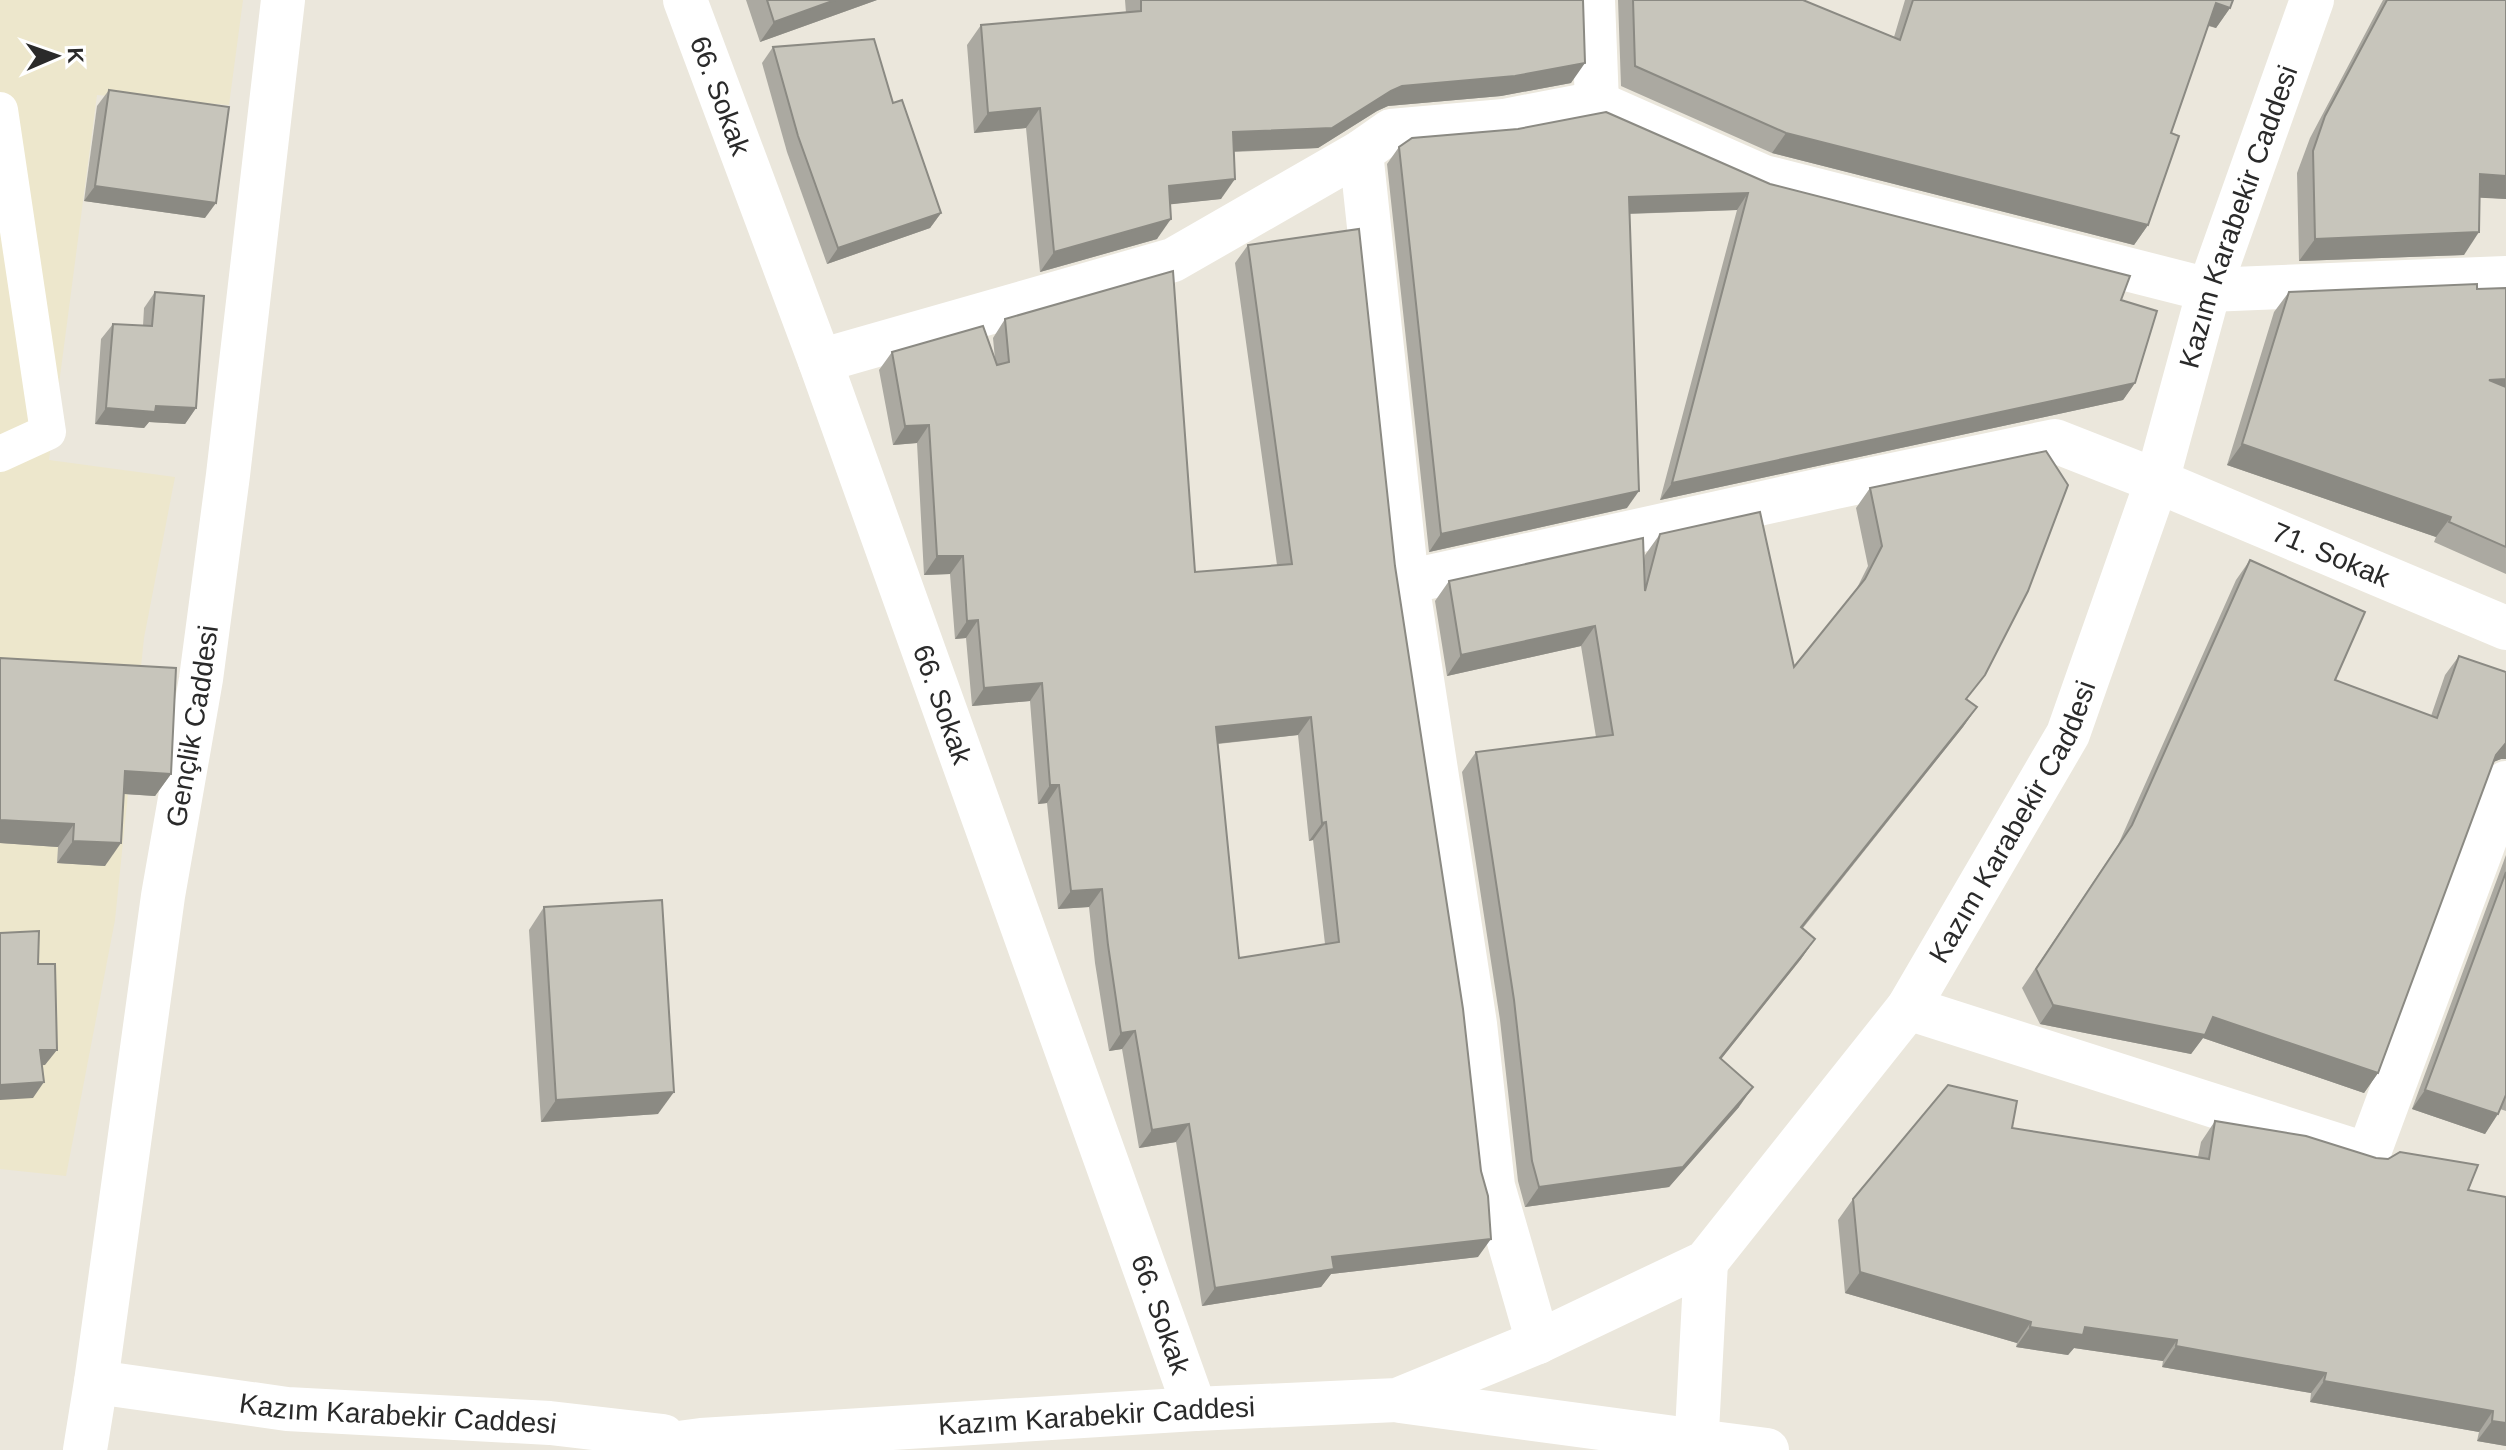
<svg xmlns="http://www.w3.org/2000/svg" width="2506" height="1450" viewBox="0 0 2506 1450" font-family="Helvetica,sans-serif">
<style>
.education{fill:#ede7cc}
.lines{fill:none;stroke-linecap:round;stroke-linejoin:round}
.service{stroke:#fff;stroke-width:36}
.minor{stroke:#fff;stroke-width:44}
.secondary{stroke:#fff;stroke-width:44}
.wall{fill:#aba9a1;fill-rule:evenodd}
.shaded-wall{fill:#8b8a83}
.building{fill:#c7c5bb;stroke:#8b8a83;stroke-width:2;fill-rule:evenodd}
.labels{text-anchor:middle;stroke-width:6;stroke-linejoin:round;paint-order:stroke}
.street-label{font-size:28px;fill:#2a2a2a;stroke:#fff}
</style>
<rect width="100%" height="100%" fill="#ebe7dc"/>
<!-- education -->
<polygon class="education" points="0,0 243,0 229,105 97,95 49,460 175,477 144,638 115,920 66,1176 0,1169"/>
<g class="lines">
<!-- service -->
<polyline class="service" points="0,110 48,432 0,454"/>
<!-- minor -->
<g class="minor">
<path id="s1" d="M685,0L820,361L1195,1409"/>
<polyline points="1593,0 1597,103"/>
<polyline points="1361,152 1407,582"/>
<polyline points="820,361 1173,260 1361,152 1391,131 1504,121 1597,103 1764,177 2209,290 2506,278"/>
<polyline points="1908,1008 2368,1155 2506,783"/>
<path id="s2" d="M1538,1342L1493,1186L1475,1024L1407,582L1835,487L2055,441L2157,481L2506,628"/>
<polyline points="1697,1441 1767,1450"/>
</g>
<!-- secondary -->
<g class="secondary">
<path id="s3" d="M96,1382L287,1409L550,1423L663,1436"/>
<polyline points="1400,1401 1697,1441"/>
<path id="s4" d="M85,1450L96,1382L163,896L201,679L228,475L283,0"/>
<path id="s5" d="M626,1450L701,1440L1195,1409L1397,1400L1538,1342L1706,1262L1908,1008L2068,734L2157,481L2209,290L2312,0"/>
<polyline points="1696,1450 1706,1262"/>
</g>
</g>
<!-- wall -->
<g class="wall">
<polygon points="746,0 877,0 760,42"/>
<polygon points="1125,0 1583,0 1571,83 1501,96 1388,106 1377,111 1318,148 1234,152 1221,199 1170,204 1157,239 1040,272 1026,128 974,133 967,45 981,25 1126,13"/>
<polygon points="1618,0 1803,0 1894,37 1905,0 2233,0 2230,8 2216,28 2208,26 2171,133 2148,225 2134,245 1772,153 1621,86"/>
<polygon points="2383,0 2506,0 2506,199 2480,197 2464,255 2299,261 2297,173 2310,138"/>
<polygon points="773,47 893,103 941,213 930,228 827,264 787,152 762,63"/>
<polygon points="109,90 205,218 84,201 97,106"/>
<polygon points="1518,129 1770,184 2121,300 2135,383 2123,400 1660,500 1737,210 1629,214 1627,508 1429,552 1387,164 1399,147"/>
<path d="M1248,245L1395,566L1478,1257L1331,1274L1321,1287L1202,1306L1176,1142L1139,1148L1122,1049L1109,1051L1095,963L1089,907L1058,909L1047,803L1038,804L1030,701L972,706L966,638L955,639L950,574L924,575L917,443L893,445L879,370L892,352L995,359L993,338L1005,319L1195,572L1277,565L1235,263ZM1298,735L1309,841L1313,840L1325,944L1239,958L1218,744Z"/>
<polygon points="2506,288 2506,574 2434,542 2436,537 2227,465 2274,312 2289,292"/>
<polygon points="155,292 196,408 185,424 149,422 144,428 95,424 101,339 113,324 143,326 144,308"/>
<polygon points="1870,488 1968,700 1977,707 1963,727 1803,928 1815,939 1801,959 1721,1059 1739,1107 1669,1187 1525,1207 1518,1181 1500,1020 1462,772 1476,752 1596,737 1581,646 1447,676 1435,601 1449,581 1644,561 1645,555 1660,534 1794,667 1855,592 1868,566 1856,508"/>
<polygon points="2250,560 2335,680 2431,716 2445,675 2459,656 2501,759 2493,762 2378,1073 2364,1093 2203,1038 2191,1054 2040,1024 2022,988 2118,845 2236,580"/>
<polygon points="0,658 171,774 155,796 124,794 105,866 57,863 58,847 0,843"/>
<polygon points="2506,855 2506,1111 2500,1109 2485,1134 2412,1109"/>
<polygon points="544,907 658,1114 541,1122 529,930"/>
<polygon points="2215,1121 2468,1190 2506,1446 2477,1441 2479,1432 2310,1402 2311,1393 2162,1367 2163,1361 2074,1348 2068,1355 2016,1347 2017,1343 1845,1293 1838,1220 1853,1199 2012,1128 2198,1157 2201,1142"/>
</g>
<!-- shaded-wall -->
<g class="shaded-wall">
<polygon points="835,0 877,0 760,42 774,22"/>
<polygon points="2216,3 2230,8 2216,28 2202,23"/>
<polygon points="1585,63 1571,83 1501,96 1388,106 1377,111 1318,148 1219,152 1233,132 1391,91 1402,86"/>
<polygon points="1040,108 1026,128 974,133 988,113"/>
<polygon points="1786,133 2148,225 2134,245 1772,153"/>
<polygon points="2480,174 2506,176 2506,199 2465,197"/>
<polygon points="1235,179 1221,199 1155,206 1169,186"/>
<polygon points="95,186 216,203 205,218 84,201"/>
<polygon points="1748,193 1737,210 1617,214 1629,197"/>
<polygon points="941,213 930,228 827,264 838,248"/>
<polygon points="1171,219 1157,239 1040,272 1054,252"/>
<polygon points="2479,232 2464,255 2299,261 2315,239"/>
<polygon points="2506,379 2506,400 2489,380"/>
<polygon points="2135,383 2123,400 1660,500 1672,483"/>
<polygon points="156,406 196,408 185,424 149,422 144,428 95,424 106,408"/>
<polygon points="929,425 917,443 893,445 905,426"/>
<polygon points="2242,444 2451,517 2436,537 2227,465"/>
<polygon points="1639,491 1627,508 1429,552 1441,534"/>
<polygon points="937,556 963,556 950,574 924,575"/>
<polygon points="978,620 966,638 955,639 967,621"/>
<polygon points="1595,626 1581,646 1447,676 1461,655"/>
<polygon points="1042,683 1030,701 972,706 984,688"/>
<polygon points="1977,707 1963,727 1787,947 1801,927"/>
<polygon points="1311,717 1298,735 1204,745 1216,727"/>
<polygon points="2506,743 2506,759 2501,759 2491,763"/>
<polygon points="125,771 171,774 155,796 110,793"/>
<polygon points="1050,785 1059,785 1047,803 1038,804"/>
<polygon points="0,820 74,824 58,847 0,843"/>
<polygon points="1326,822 1313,840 1309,841 1322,823"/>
<polygon points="73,841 121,843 105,866 57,863"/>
<polygon points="1102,889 1089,907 1058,909 1071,891"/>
<polygon points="1815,939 1801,959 1706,1078 1720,1058"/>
<polygon points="2053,1005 2213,1017 2378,1073 2364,1093 2203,1038 2191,1054 2040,1024"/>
<polygon points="1135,1031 1122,1049 1109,1051 1121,1033"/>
<polygon points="40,1050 57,1050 45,1065 29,1066"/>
<polygon points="44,1082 33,1098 0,1100 0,1085"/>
<polygon points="1753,1087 1739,1107 1669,1187 1525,1207 1539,1187"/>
<polygon points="2425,1090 2498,1114 2485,1134 2412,1109"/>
<polygon points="674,1092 658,1114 541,1122 556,1100"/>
<polygon points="1189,1124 1176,1142 1139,1148 1152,1130"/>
<polygon points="1491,1239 1478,1257 1331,1274 1321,1287 1202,1306 1215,1288 1332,1257"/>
<polygon points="1860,1272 2031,1322 2017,1343 1845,1293"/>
<polygon points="2030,1327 2085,1327 2177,1340 2163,1361 2074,1348 2068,1355 2016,1347"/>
<polygon points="2176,1346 2326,1373 2311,1393 2162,1367"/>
<polygon points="2324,1381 2493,1411 2479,1432 2310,1402"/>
<polygon points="2492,1421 2506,1423 2506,1446 2477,1441"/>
</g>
<!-- building -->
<g class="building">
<polygon points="767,0 835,0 774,22"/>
<polygon points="1141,0 1583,0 1585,63 1515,76 1402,86 1391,91 1332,128 1233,132 1235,179 1169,186 1171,219 1054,252 1040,108 988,113 981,25 1141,11"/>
<polygon points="1633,0 1803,0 1900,40 1913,0 2233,0 2230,8 2216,3 2171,133 2179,136 2148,225 1786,133 1635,66"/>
<polygon points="2387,0 2506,0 2506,176 2480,174 2479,232 2315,239 2313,151 2325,116"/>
<polygon points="874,39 893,103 902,100 941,213 838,248 798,136 773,47"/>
<polygon points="109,90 229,107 216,203 95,186"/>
<polygon points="1606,112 1770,184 2130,276 2121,300 2157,311 2135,383 1672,483 1748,193 1629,197 1639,491 1441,534 1399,147 1412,138 1518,129"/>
<path d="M1359,229L1395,566L1463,1009L1481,1171L1488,1196L1491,1239L1332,1257L1334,1269L1215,1288L1189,1124L1152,1130L1135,1031L1121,1033L1108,945L1102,889L1071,891L1059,785H1050L1042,683L984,688L978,620L967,621L963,556H937L929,425L905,426L892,352L983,326L997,365L1009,362L1005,319L1173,271L1195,572L1292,564L1248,245ZM1311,717L1322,823L1326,822L1339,942L1239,958L1216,727Z"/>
<polygon points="2477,284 2477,289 2506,288 2506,379 2489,380 2506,387 2506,547 2449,522 2451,517 2242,444 2289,292"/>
<polygon points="155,292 204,296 196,408 156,406 155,412 106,408 113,324 152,326"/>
<polygon points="2046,451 2068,485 2028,591 1985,675 1966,699 1977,707 1801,927 1815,939 1720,1058 1753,1087 1683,1167 1539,1187 1532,1161 1514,1000 1476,752 1613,735 1595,626 1461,655 1449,581 1643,538 1645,591 1660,534 1760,512 1794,667 1865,579 1882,546 1870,488"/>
<polygon points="2250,560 2365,612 2335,680 2437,718 2459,656 2506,672 2506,743 2496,755 2378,1073 2213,1017 2205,1035 2053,1005 2036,969 2132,825"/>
<polygon points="0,658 176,668 171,774 125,771 121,843 73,841 74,824 0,820"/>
<polygon points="2506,872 2506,1095 2498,1114 2425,1090"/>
<polygon points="662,900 674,1092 556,1100 544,907"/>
<polygon points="39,931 38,964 55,964 57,1050 40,1050 44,1082 0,1085 0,933"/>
<polygon points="1948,1085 2017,1101 2012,1128 2209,1159 2215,1121 2306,1136 2376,1158 2388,1159 2400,1152 2478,1165 2468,1190 2506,1197 2506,1423 2492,1421 2493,1411 2324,1381 2326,1373 2176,1346 2177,1340 2085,1327 2083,1335 2030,1327 2031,1322 1860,1272 1853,1199"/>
</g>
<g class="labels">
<!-- street labels -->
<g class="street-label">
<text dy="10" stroke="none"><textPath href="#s1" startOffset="102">66. Sokak</textPath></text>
<text dy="10" stroke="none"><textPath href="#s5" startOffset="2298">Kazım Karabekir Caddesi</textPath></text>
<text dy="10" stroke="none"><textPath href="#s2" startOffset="1734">71. Sokak</textPath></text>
<text dy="10" stroke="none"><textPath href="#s1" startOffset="750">66. Sokak</textPath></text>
<text dy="10" stroke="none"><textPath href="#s4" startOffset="732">Gençlik Caddesi</textPath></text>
<text dy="10" stroke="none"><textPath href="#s5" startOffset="1650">Kazım Karabekir Caddesi</textPath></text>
<text dy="10" stroke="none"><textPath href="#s1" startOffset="1398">66. Sokak</textPath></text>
<text dy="10" stroke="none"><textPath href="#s3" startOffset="304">Kazım Karabekir Caddesi</textPath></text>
<text dy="10" stroke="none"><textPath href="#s5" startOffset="472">Kazım Karabekir Caddesi</textPath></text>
</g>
</g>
<!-- north arrow -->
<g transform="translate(56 56) rotate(88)" stroke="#ffffff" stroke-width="6" paint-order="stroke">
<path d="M0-6L14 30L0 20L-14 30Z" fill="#2a2a2a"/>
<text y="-12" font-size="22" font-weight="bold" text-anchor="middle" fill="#2a2a2a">K</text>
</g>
</svg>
